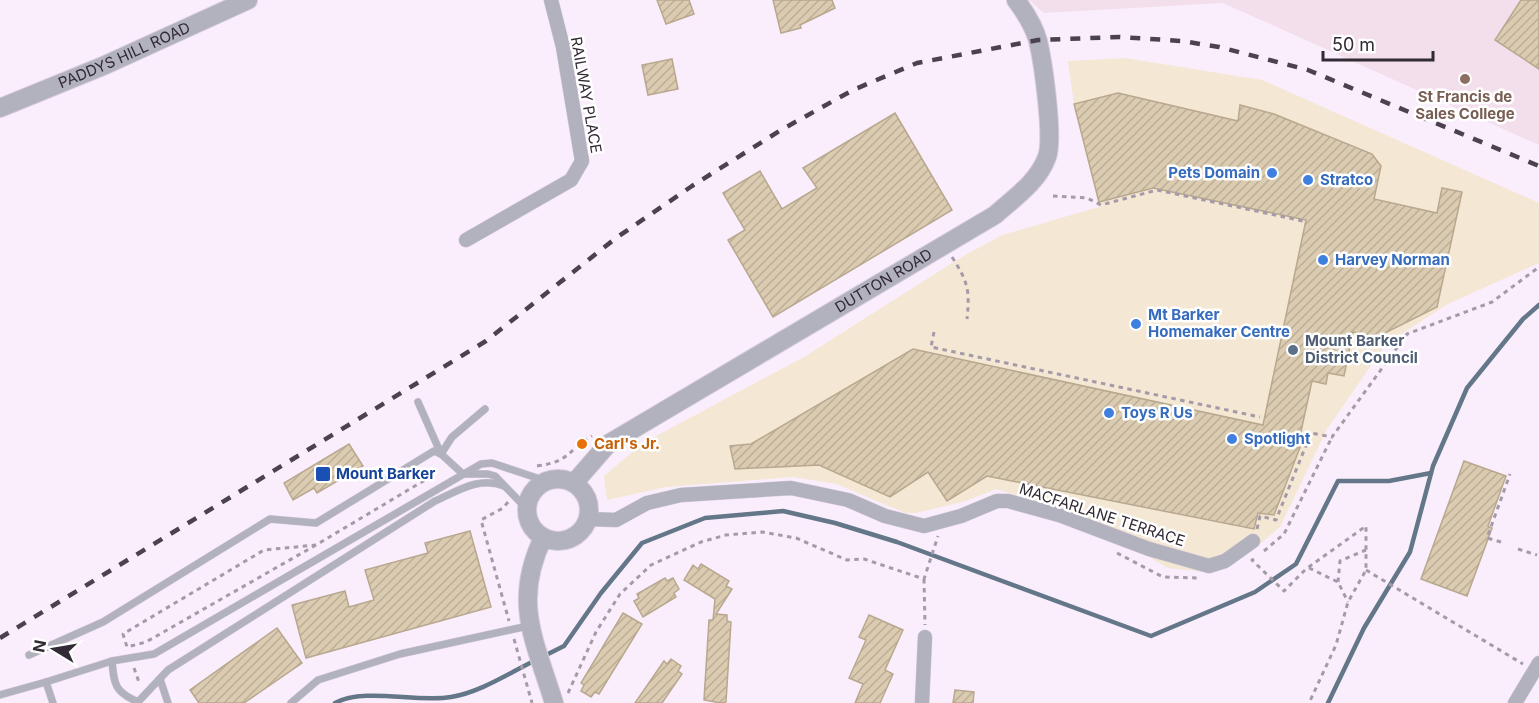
<svg xmlns="http://www.w3.org/2000/svg" width="1539" height="703" viewBox="0 0 1539 703" font-family="Inter,sans-serif">
<style>
.commercial{fill:#f4e7d3}
.education{fill:#f3deeb}
.lines{fill:none;stroke-linecap:round;stroke-linejoin:round}
.stream{stroke:#647789;stroke-width:4.5}
.building{fill:url(#building-hatch);stroke:#b8a88f;stroke-width:1.5}
.service-casing{stroke:#d6cbd9;stroke-width:8}
.minor-casing{stroke:#d6cbd9;stroke-width:15}
.tertiary-casing{stroke:#d6cbd9;stroke-width:20}
.path{stroke:#a59ba8;stroke-width:3;stroke-dasharray:4.5 4.5;stroke-linecap:butt}
.service{stroke:#b2b1be;stroke-width:7}
.minor{stroke:#b2b1be;stroke-width:14}
.tertiary{stroke:#b2b1be;stroke-width:18}
.rail{stroke:#4a424d;stroke-width:4.5;stroke-dasharray:10 10;stroke-linecap:butt}
.education-dot{fill:#8d6e63;stroke:#fff;stroke-width:2}
.shop-dot{fill:#3f7fe0;stroke:#fff;stroke-width:2}
.service-dot{fill:#5c6f8a;stroke:#fff;stroke-width:2}
.food-dot{fill:#e8710a;stroke:#fff;stroke-width:2}
.transit-dot{fill:#1a4fb4;stroke:#fff;stroke-width:2}
.labels{text-anchor:middle;stroke-width:5;stroke-linejoin:round;paint-order:stroke}
.street-label{font-size:15px;fill:#322a34;stroke:#fff}
.education-label{font-size:15px;font-weight:bold;fill:#785e54;stroke:#fff}
.shop-label{font-size:15px;font-weight:bold;fill:#366cbe;stroke:#fff;text-anchor:start}
.service-label{font-size:15px;font-weight:bold;fill:#4e5e75;stroke:#fff;text-anchor:start}
.food-label{font-size:15px;font-weight:bold;fill:#c56008;stroke:#fff;text-anchor:start}
.transit-label{font-size:15px;font-weight:bold;fill:#164399;stroke:#fff;text-anchor:start}
</style>
<defs>
<pattern id="building-hatch" width="6" height="6" patternUnits="userSpaceOnUse" patternTransform="scale(1.5)"><rect width="6" height="6" fill="#dbcbb0"/><path d="M-1 1l2-2M0 6l6-6M5 7l2-2" fill="none" stroke="#bcae98"/></pattern>
</defs>
<rect width="100%" height="100%" fill="#faeefd"/>
<!-- commercial -->
<polygon class="commercial" points="1125,58 1262,80 1539,203 1539,263 1448,304 1386,344 1327,429 1280,527 1254,549 1213,573 1168,568 1068,511 996,489 966,501 916,513 905,513 837,484 792,477 666,487 607,500 604,476 643,443 804,357 960,258 1002,235 1099,207 1074,104 1068,61"/>
<!-- education -->
<polygon class="education" points="1029,0 1539,0 1539,145 1223,3 1044,13"/>
<g class="lines">
<!-- stream -->
<g class="stream">
<polyline points="544,656 564,646 601,593 642,543 705,518 783,511 835,523 897,542 1151,636 1255,592 1296,564 1338,481 1389,481 1431,473"/>
<path d="M335,703C365,687 416,703 451,697C481,692 509,673 536,660"/>
<polyline points="1328,703 1364,628 1410,552 1433,466 1467,388 1523,319 1539,305"/>
</g>
</g>
<!-- building -->
<g class="building">
<polygon points="657,0 689,0 694,14 666,24"/>
<polygon points="773,0 832,0 835,8 800,25 801,28 781,33"/>
<polygon points="1521,0 1539,0 1539,69 1495,40"/>
<polygon points="672,59 678,89 648,95 642,65"/>
<polygon points="1118,93 1238,121 1240,105 1274,114 1372,154 1381,166 1374,199 1437,213 1442,188 1462,192 1437,307 1377,337 1353,332 1344,376 1328,373 1326,384 1312,381 1300,436 1304,437 1274,515 1258,513 1254,529 987,476 947,501 928,472 890,497 819,465 735,469 730,446 751,444 913,349 1263,425 1306,220 1153,188 1099,202 1074,104"/>
<polygon points="895,113 952,210 773,317 728,240 745,230 723,193 760,171 782,209 817,188 803,168"/>
<polygon points="349,444 363,466 317,493 314,488 293,500 284,483"/>
<polygon points="1464,461 1506,476 1488,526 1492,528 1467,596 1421,579"/>
<polygon points="470,531 491,607 306,658 292,605 345,591 349,607 374,600 365,570 428,553 425,543"/>
<polygon points="701,564 729,581 726,586 732,589 716,614 727,615 727,621 731,622 726,702 721,703 704,700 709,620 713,620 715,599 684,580 693,565 698,569"/>
<polygon points="665,578 667,581 673,578 679,589 674,593 676,597 643,617 634,601 639,598 637,594"/>
<polygon points="623,613 642,624 599,694 595,692 591,697 581,691 584,685 581,683"/>
<polygon points="869,615 903,630 885,670 893,674 880,703 855,703 863,684 849,678 866,640 859,637"/>
<polygon points="277,628 302,663 244,703 199,703 190,690"/>
<polygon points="671,659 681,666 678,671 682,674 662,703 635,703 664,661 667,664"/>
<polygon points="955,690 974,692 973,703 953,703"/>
</g>
<g class="lines">
<defs>
<g id="service">
<polyline points="418,402 441,454 452,437 485,409"/>
<polyline points="29,655 103,622 270,519 316,523 434,451 441,454 463,474 488,474 495,476 526,508"/>
<polyline points="160,679 168,703"/>
<polyline points="0,695 46,682"/>
<path d="M138,702C115,692 114,685 112,661L154,654L481,464L492,463L546,481"/>
<polyline points="53,703 46,682 112,661"/>
<path d="M137,703L168,670L435,501C458,491 479,476 504,486"/>
<polyline points="291,703 318,680 400,654 528,626"/>
</g>
<g id="minor">
<polyline points="466,240 571,180 582,161 563,47 551,0"/>
<polyline points="588,519 616,520 647,503 681,495 791,488 848,500 885,516 924,526 961,516 997,501 1008,501 1059,515 1149,549 1209,566 1225,561 1253,541"/>
<polyline points="922,703 925,637"/>
<polyline points="1515,703 1539,663"/>
</g>
<g id="tertiary">
<path id="s1" d="M0,108L103,66L248,0"/>
<circle cx="558" cy="510" r="31"/>
<path id="s2" d="M574,483L608,444L995,215C1014,198 1038,182 1047,157C1054,138 1043,62 1038,41C1034,26 1025,12 1016,0"/>
<path d="M543,538C512,602 535,641 554,703"/>
</g>
</defs>
<!-- service casing -->
<use href="#service" class="service-casing"/>
<!-- minor casing -->
<use href="#minor" class="minor-casing"/>
<!-- tertiary casing -->
<use href="#tertiary" class="tertiary-casing"/>
<!-- path -->
<g class="path">
<polyline points="1053,196 1087,198 1101,205 1157,190 1303,221"/>
<path d="M952,257C968,282 970,290 967,319"/>
<polyline points="934,332 931,347 1260,417"/>
<path d="M537,466C569,462 567,451 592,436"/>
<polyline points="508,502 503,508 481,520 509,621"/>
<polyline points="1257,529 1260,516 1276,520 1311,433 1332,437 1407,334 1492,302 1539,267"/>
<polyline points="1501,542 1487,538 1510,474"/>
<polyline points="316,545 146,642 127,647 123,634 264,550 316,545 435,474"/>
<polyline points="1518,549 1537,555"/>
<polyline points="1264,551 1284,534 1332,437"/>
<polyline points="1117,553 1163,577 1201,578"/>
<polyline points="1254,559 1252,560 1284,591 1306,569 1366,526 1366,570 1348,602 1336,645 1309,703"/>
<polyline points="1309,568 1338,582 1348,602"/>
<polyline points="1366,570 1523,664"/>
<polyline points="924,579 925,625"/>
<polyline points="1338,582 1340,561 1366,550"/>
<polyline points="514,639 532,703"/>
<polyline points="134,668 140,685"/>
<polyline points="568,693 596,632 620,594 651,565 701,542 726,535 762,532 796,538 847,560 864,559 924,579 938,536"/>
</g>
<!-- service -->
<use href="#service" class="service"/>
<!-- minor -->
<use href="#minor" class="minor"/>
<!-- tertiary -->
<use href="#tertiary" class="tertiary"/>
<!-- rail -->
<polyline class="rail" points="0,638 486,341 616,238 692,186 781,130 853,90 917,63 1038,40 1120,37 1182,41 1219,47 1308,70 1539,166"/>
</g>
<!-- markers -->
<circle class="education-dot" cx="1465" cy="79" r="6"/>
<g class="shop-dot">
<circle cx="1272" cy="173" r="6"/>
<circle cx="1308" cy="180" r="6"/>
<circle cx="1323" cy="260" r="6"/>
<circle cx="1136" cy="324" r="6"/>
<circle cx="1109" cy="413" r="6"/>
<circle cx="1232" cy="439" r="6"/>
</g>
<circle class="service-dot" cx="1293" cy="350" r="6"/>
<circle class="food-dot" cx="582" cy="444" r="6"/>
<rect class="transit-dot" x="315" y="466" width="16" height="16" rx="3"/>
<g class="labels">
<!-- street labels -->
<g class="street-label">
<text dy="5" stroke="none"><textPath href="#s1" startOffset="135">PADDYS HILL ROAD</textPath></text>
<text transform="translate(586 95) rotate(80)" y="5">RAILWAY PLACE</text>
<text dy="5" stroke="none"><textPath href="#s2" startOffset="372">DUTTON ROAD</textPath></text>
<text transform="translate(1102 515) rotate(18)" y="5">MACFARLANE TERRACE</text>
</g>
<!-- education labels -->
<g class="education-label">
<text x="1465" y="102">St Francis de<tspan x="1465" dy="17">Sales College</tspan></text>
</g>
<!-- shop labels -->
<g class="shop-label">
<text x="1260" y="178" text-anchor="end">Pets Domain</text>
<text x="1320" y="185">Stratco</text>
<text x="1335" y="265">Harvey Norman</text>
<text x="1148" y="320">Mt Barker<tspan x="1148" dy="17">Homemaker Centre</tspan></text>
<text x="1121" y="418">Toys R Us</text>
<text x="1244" y="444">Spotlight</text>
</g>
<!-- service labels -->
<g class="service-label">
<text x="1305" y="346">Mount Barker<tspan x="1305" dy="17">District Council</tspan></text>
</g>
<!-- food labels -->
<g class="food-label">
<text x="594" y="449">Carl's Jr.</text>
</g>
<!-- transit labels -->
<g class="transit-label">
<text x="336" y="479">Mount Barker</text>
</g>
</g>
<!-- north arrow -->
<g transform="translate(54 649) rotate(281)" stroke="#ffffff" stroke-width="4.5" paint-order="stroke">
<path d="M0-4.5L10 22L0 15L-10 22Z" fill="#322a34"/>
<text y="-9" font-size="16" font-weight="bold" text-anchor="middle" fill="#322a34">N</text>
</g>
<!-- scale -->
<path d="M1323 51v9h110v-9" fill="none" stroke="#322a34" stroke-width="3"/>
<text x="1332" y="51" font-size="18" fill="#322a34" stroke="#ffffff" stroke-width="4.5" paint-order="stroke">50 m</text>
</svg>
